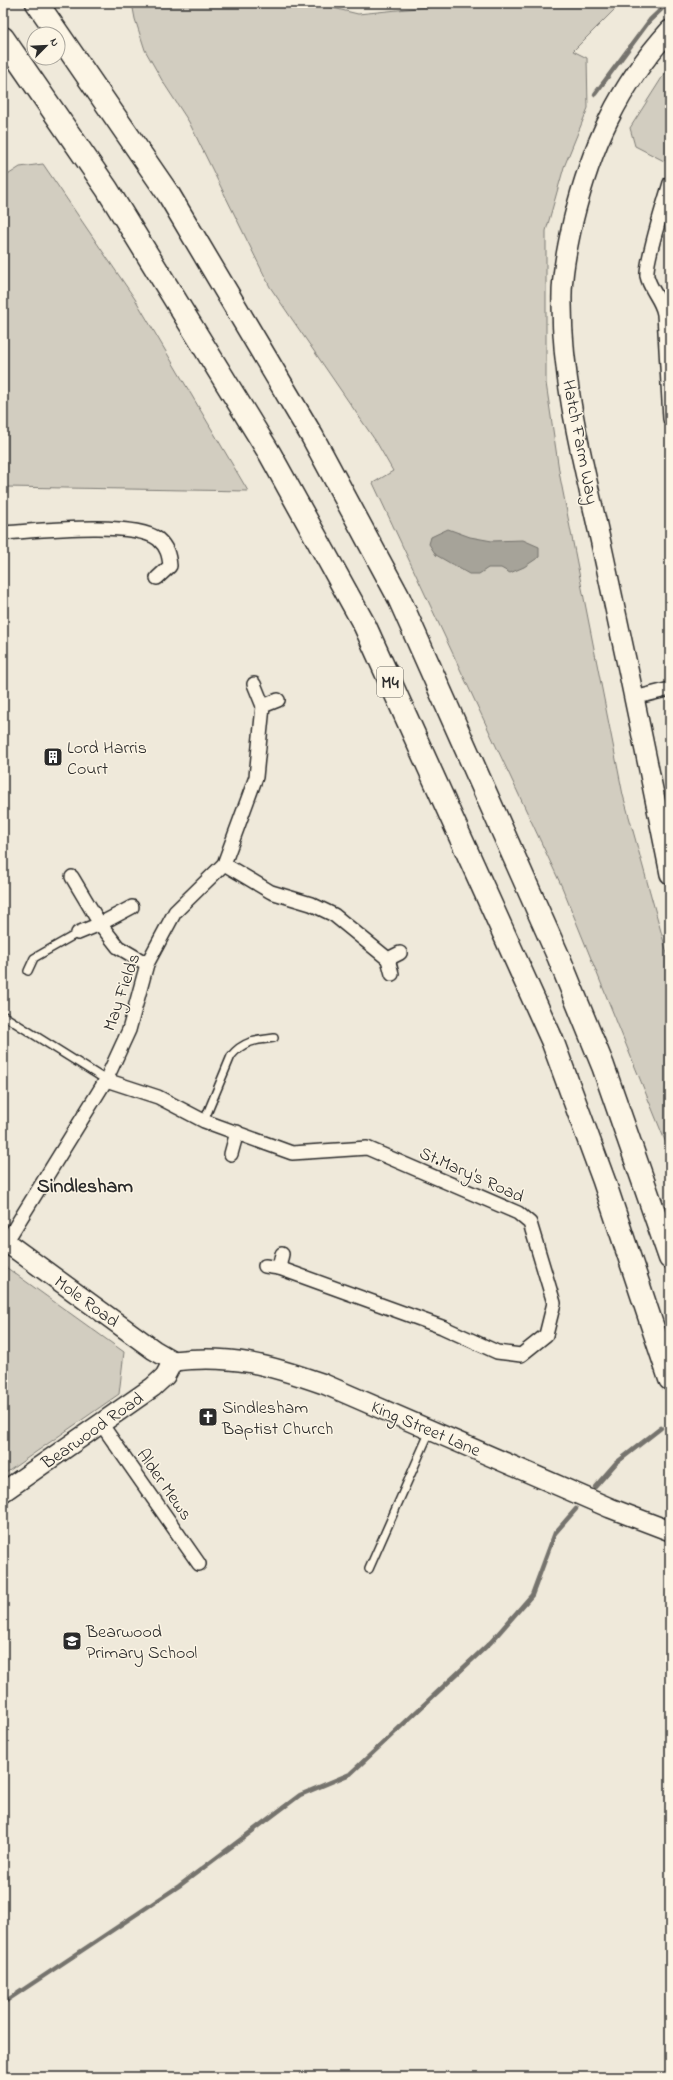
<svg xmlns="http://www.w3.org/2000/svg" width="673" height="2080" viewBox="0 0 673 2080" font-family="'Indie Flower',sans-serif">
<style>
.green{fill:#d2cdc0;stroke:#7e7c76}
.water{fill:#a6a399;stroke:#75736d}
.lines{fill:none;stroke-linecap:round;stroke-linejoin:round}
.stream{stroke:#75736d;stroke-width:4.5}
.lane-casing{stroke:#2b2b2b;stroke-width:10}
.street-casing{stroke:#2b2b2b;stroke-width:16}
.secondary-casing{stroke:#2b2b2b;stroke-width:22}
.highway-casing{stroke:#2b2b2b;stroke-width:25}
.lane{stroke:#fcf5e5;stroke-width:7}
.street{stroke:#fcf5e5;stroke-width:13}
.secondary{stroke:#fcf5e5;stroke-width:19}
.highway{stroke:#fcf5e5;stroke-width:22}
.labels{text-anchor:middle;stroke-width:3;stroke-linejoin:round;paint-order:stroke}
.shield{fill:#fcf5e5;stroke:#6a6863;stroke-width:1}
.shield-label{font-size:17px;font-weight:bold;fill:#2b2b2b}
.street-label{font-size:18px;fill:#2b2b2b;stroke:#fcf5e5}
.poi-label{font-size:18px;fill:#2b2b2b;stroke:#fcf5e5;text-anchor:start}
.quarter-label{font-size:20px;font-weight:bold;fill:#2b2b2b;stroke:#fcf5e5}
</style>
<rect width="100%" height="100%" fill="#efe9da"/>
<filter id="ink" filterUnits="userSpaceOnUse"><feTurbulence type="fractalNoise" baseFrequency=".025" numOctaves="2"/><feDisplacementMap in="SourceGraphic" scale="8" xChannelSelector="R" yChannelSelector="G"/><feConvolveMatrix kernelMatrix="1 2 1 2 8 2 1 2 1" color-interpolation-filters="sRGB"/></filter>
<g filter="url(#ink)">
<!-- green -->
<g class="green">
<polygon points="132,3 327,3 329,7 358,14 447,5 447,3 621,3 573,51 587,58 588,108 564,167 546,231 546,383 560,477 623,795 670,964 670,1153 562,887 373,483 393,471 377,443 270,287 189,122 163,82 145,50 135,19"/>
<polygon points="670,68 670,152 664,161 635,146 630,128 663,76"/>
<polygon points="43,164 135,299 248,491 5,487 3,473 3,178 20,167"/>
<polygon points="3,1265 124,1352 119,1394 3,1475"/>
</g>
<!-- water -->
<polygon class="water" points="448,529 470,537 492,541 523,540 539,547 539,557 524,567 510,573 501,568 488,568 479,574 469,574 436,555 429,544 431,537"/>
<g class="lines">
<!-- stream -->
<g class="stream">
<polyline points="595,94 650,20 668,3"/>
<polyline points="595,1487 616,1463 661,1428"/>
<polyline points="3,2003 179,1886 300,1795 350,1774 491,1642 532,1595 555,1533 576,1509"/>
</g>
<defs>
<g id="lane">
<polyline points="28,971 34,958 78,933"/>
<polyline points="4,1016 106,1080"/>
<path d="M204,1121L231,1056C243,1041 256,1040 274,1038"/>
<polyline points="369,1569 430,1431"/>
</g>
<g id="street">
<path d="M670,183C665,200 645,262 647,276C650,290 662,300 664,314L670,419"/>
<path d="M3,533C36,531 132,520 158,539C167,547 169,555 170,566L157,578"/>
<polyline points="254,684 263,706"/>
<polyline points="634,698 670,689"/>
<polyline points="224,864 271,892 311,904 334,915 388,959 400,953"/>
<polyline points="72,877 100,924 78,933"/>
<polyline points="132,907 100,924 118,947 147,964"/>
<polyline points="388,959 392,974"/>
<polyline points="106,1080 158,1097 204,1121 292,1153 367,1148 518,1213 530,1223 554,1303 546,1335 521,1355 497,1352 442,1327 279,1268 265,1266"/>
<polyline points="231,1154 237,1132"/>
<polyline points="6,1242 106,1080 129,1030 147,964 175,912 224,864 256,777 263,706 278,700"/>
<polyline points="279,1268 282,1254"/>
<polyline points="102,1425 199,1564"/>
</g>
<g id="secondary">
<path d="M670,30C618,87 591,147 573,221C567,248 561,277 562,304C562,395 589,483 607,571C629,672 650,773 670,874"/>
<polyline points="3,1240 154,1350 173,1361"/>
<path d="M173,1361C232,1354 270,1365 324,1384L610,1508L670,1531"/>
<polyline points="3,1492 153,1387 165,1376 173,1361"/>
</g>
<g id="highway">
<polyline points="37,3 169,195 312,436 398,596 559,958 603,1066 670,1258"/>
<polyline points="3,38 107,189 270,454 365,626 552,1040 604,1181 670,1379"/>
</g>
</defs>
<!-- lane casing -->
<use href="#lane" class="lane-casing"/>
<!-- street casing -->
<use href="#street" class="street-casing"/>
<!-- secondary casing -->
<use href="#secondary" class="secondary-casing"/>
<!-- highway casing -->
<use href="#highway" class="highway-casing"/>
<!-- lane -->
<use href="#lane" class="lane"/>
<!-- street -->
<use href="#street" class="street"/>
<!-- secondary -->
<use href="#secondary" class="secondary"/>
<!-- highway -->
<use href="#highway" class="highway"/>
</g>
</g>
<!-- icons -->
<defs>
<symbol id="building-square" viewBox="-11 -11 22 22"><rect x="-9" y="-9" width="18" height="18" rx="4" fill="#2b2b2b" stroke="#fcf5e5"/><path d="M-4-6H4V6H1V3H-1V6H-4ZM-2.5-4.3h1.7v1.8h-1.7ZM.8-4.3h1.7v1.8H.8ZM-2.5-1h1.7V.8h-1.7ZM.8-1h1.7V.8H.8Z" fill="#fff"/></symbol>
<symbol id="church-square" viewBox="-11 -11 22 22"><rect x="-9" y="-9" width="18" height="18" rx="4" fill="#2b2b2b" stroke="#fcf5e5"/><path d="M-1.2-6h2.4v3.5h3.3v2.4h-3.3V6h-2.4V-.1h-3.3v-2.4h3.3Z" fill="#fff"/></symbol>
<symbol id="school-square" viewBox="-11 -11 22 22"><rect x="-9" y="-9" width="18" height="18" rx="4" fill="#2b2b2b" stroke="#fcf5e5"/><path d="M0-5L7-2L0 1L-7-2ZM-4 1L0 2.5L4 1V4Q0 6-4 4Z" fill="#fff"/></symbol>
</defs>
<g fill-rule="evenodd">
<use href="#building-square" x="42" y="746" width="22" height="22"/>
<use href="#church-square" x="197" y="1406" width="22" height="22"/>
<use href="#school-square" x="61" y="1630" width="22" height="22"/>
</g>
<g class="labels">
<!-- shield labels -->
<rect class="shield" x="377" y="667" width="26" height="30" rx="3"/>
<g class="shield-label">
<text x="390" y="688">M4</text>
</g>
<!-- street labels -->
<g class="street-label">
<text transform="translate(581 442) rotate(79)" y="6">Hatch Farm Way</text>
<text transform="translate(121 992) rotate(-71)" y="6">May Fields</text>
<text transform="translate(472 1174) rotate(24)" y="6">St.Mary's Road</text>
<text transform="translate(87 1301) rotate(36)" y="6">Mole Road</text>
<text transform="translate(426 1428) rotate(23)" y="6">King Street Lane</text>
<text transform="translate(92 1430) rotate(-35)" y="6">Bearwood Road</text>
<text transform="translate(165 1484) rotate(55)" y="6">Alder Mews</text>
</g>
<!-- poi labels -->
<g class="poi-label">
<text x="67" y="753">Lord Harris<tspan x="67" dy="21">Court</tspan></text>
<text x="222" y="1413">Sindlesham<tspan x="222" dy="21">Baptist Church</tspan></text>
<text x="86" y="1637">Bearwood<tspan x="86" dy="21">Primary School</tspan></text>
</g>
<!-- quarter labels -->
<g class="quarter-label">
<text x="85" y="1192">Sindlesham</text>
</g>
</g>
<!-- margin -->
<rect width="673" height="2080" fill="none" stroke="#fcf5e5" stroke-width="16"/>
<rect x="8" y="8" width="657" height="2064" fill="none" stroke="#2b2b2b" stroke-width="1.5" filter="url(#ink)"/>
<!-- north arrow -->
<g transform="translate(46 46) rotate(66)"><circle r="19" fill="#fcf5e5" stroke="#a8a49b"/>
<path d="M0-3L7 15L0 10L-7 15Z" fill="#2b2b2b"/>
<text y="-6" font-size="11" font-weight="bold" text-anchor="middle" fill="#2b2b2b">N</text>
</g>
</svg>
